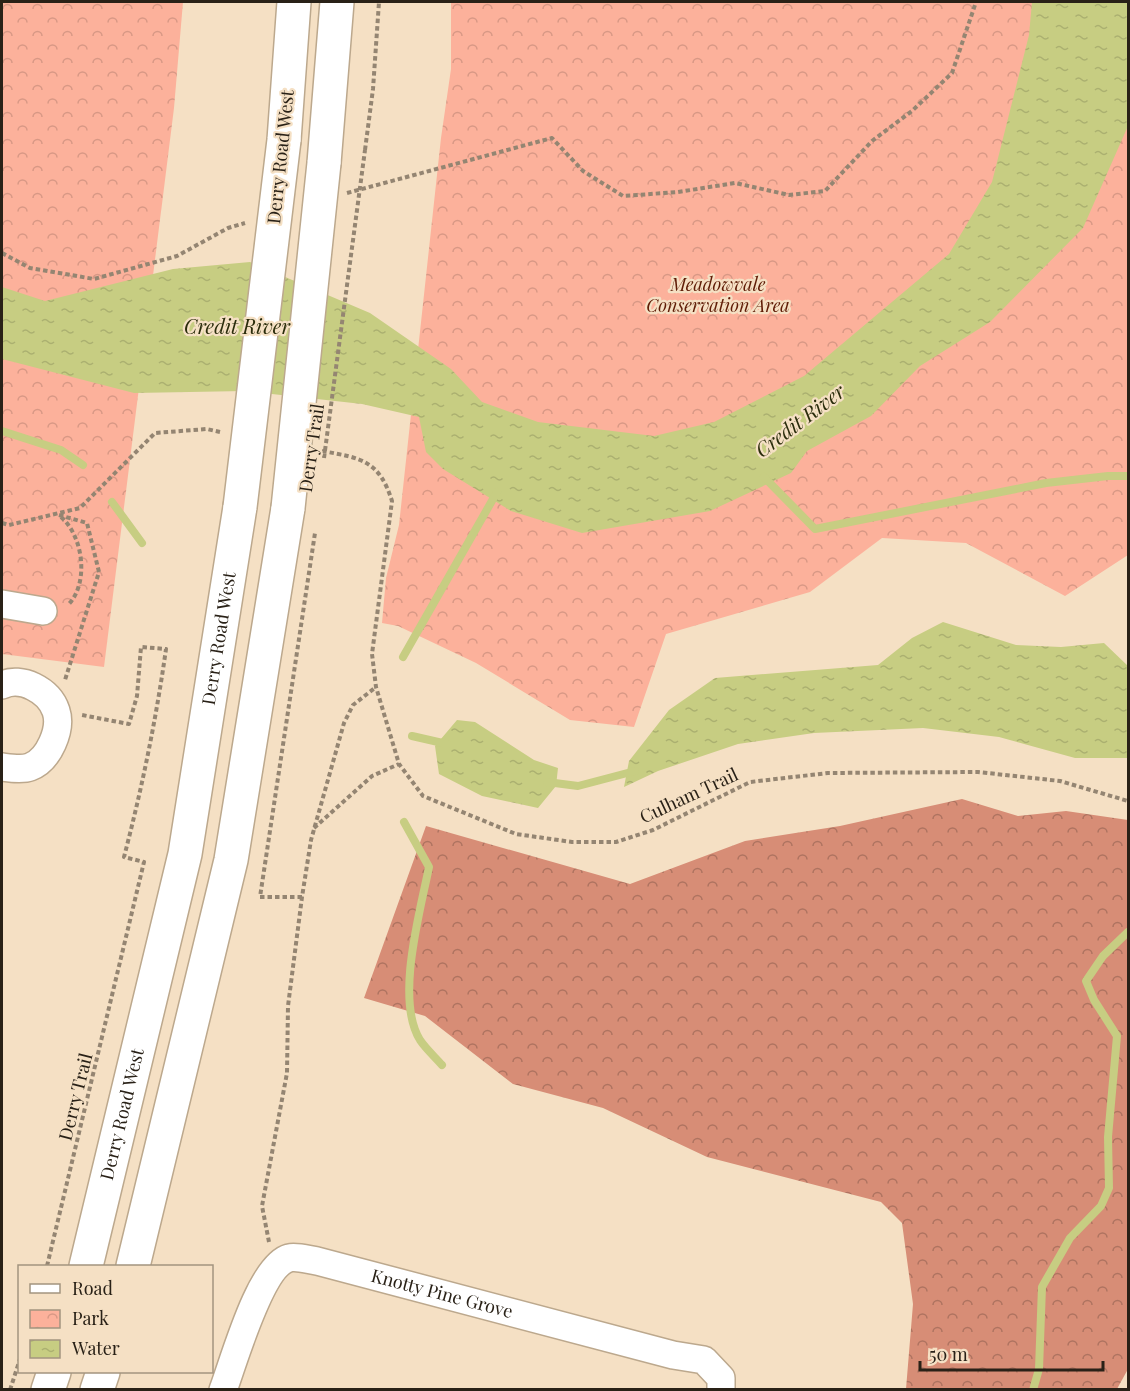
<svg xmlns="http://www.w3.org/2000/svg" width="1130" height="1391" viewBox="0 0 1130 1391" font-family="'Playfair Display',serif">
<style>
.forest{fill:url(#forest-crowns)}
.park{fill:url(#park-crowns)}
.water{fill:url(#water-ripples)}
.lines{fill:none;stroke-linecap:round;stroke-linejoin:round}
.stream{stroke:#c7cd82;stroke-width:8}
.minor-casing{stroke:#bca88d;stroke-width:30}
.major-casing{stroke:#bca88d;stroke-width:36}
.path{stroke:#948572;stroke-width:4;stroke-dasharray:4.5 3;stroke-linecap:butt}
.minor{stroke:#fff;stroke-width:27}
.major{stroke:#fff;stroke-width:33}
.major-bridge-casing{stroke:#bca88d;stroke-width:36;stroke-linecap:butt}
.path-bridge{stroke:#948572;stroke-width:4;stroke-dasharray:4.5 3;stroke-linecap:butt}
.major-bridge{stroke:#fff;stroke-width:33}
.labels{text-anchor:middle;stroke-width:4.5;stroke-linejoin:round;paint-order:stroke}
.street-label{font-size:18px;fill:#292117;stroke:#f5e0c4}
.park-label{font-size:18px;font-style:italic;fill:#5f1c06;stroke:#f5e0c4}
.water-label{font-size:20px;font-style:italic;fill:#2a2c0b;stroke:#f5e0c4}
</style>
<defs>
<pattern id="forest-crowns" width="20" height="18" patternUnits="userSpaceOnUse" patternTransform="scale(1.5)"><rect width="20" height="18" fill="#d78d76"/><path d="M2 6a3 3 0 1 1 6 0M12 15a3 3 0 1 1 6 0" fill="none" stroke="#ae7360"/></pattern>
<pattern id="park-crowns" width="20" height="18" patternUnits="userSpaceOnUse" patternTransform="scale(1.5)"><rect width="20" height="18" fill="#fcb19b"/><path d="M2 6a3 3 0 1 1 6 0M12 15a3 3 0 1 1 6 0" fill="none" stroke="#d89885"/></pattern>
<pattern id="water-ripples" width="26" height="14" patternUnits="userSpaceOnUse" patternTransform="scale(1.5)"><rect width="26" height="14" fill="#c7cd82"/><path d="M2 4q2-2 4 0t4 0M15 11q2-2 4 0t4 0" fill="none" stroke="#abb070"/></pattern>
</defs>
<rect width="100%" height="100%" fill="#f5e0c4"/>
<!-- forest -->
<polygon class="forest" points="962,799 1018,816 1066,811 1128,820 1128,1369 1117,1389 906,1389 913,1304 902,1223 881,1202 707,1157 603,1108 513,1084 425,1016 364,998 426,826 630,884 745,841 840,826"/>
<!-- park -->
<g class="park">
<polygon points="2,2 183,2 174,108 104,667 2,654"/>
<polygon points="451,2 1128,2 1128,555 1065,596 966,543 882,538 810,592 666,634 634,727 570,720 476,663 398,626 382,623 386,578 399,525 441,138 451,69"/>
</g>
<!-- water -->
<g class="water">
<polygon points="1032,2 1128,2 1128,126 1083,228 990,322 920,366 871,416 807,451 791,473 710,511 582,533 511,511 443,469 426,452 419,417 362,404 245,391 134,393 2,359 2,287 45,301 173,269 250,262 370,313 451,369 482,402 538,422 654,436 714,422 804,376 949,254 992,182 1029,35"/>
<polygon points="943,622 1016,645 1061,647 1104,643 1128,666 1128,758 1075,758 999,737 923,728 814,733 738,744 658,771 624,787 629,761 669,710 715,678 878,665 912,638"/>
<polygon points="457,720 475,722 534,760 558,768 556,786 538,808 482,796 439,774 435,746"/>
</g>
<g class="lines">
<!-- stream -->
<g class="stream">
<polyline points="2,431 61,450 83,465"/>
<polyline points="764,477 815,529 1046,483 1108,476 1128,476"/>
<polyline points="112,502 142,543"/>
<polyline points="403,657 497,492"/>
<polyline points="412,736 447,744"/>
<polyline points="547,782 578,786 635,771"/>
<path d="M404,822L429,867C420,912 395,1000 420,1040C426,1049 435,1057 442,1065"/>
<polyline points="1033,1390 1039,1369 1042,1287 1070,1238 1101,1206 1109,1188 1108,1137 1117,1036 1094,1000 1086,981 1103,956 1128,932"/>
</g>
<defs>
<g id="minor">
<polyline points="2,604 43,611"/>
<path d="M2,685C21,676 49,690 56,711C62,729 49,760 30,767C22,770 10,768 2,767"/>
<path id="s1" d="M223,1390C234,1361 260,1266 289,1258C297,1256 309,1260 317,1261L673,1355L704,1360L721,1378V1390"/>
</g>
<g id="major">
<polyline points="284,140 294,2"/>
<polyline points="324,163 337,2"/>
<path id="s2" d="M86,1266L185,854L240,507"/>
<polyline points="133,1266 231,860 288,508"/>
<polyline points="48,1390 54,1372"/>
<polyline points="97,1390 103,1372"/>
</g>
</defs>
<!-- minor casing -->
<use href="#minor" class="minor-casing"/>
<!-- major casing -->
<use href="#major" class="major-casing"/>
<!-- path -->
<g class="path">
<polyline points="365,150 373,89 379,2"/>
<polyline points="347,193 552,138 583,171 623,196 678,192 735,183 789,195 825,191 872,141 912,111 952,73 976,2"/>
<polyline points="2,253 30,268 94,279 177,256 228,228 245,223"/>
<path d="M322,451C361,458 379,460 392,501L372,654L376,687L399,764L423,796L516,834L572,842H616L653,830L750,782L828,773L978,772L1060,781L1128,801"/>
<polyline points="59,515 87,523 99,572 65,680"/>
<path d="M61,517C84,537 89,584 68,605"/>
<polyline points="2,523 9,525 80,508 155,433 207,429 220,432"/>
<polyline points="314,828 372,776 399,764"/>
<polyline points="302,897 260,897 315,533"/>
<polyline points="269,1242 262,1206 287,1073 288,1006 302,897 311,840 344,723 353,705 376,687"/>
<path d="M47,1266L144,862L124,857C142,788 156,720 166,649L141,647L137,696L129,724L82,715"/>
<polyline points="10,1390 20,1359"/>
</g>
<!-- minor -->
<use href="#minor" class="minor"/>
<!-- major -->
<use href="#major" class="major"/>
<defs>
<g id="major-bridge">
<polyline points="240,507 284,140"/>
<polyline points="288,508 324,163"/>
</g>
</defs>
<!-- major-bridge casing -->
<use href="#major-bridge" class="major-bridge-casing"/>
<!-- path-bridge -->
<polyline class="path-bridge" points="324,458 365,150"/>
<!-- major-bridge -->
<use href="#major-bridge" class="major-bridge"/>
</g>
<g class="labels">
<!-- street labels -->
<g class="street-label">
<text transform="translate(281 157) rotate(-84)" y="6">Derry Road West</text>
<text transform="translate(312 448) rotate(-82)" y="6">Derry Trail</text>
<text dy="6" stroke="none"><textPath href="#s2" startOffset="642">Derry Road West</textPath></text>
<text transform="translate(689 796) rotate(-25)" y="6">Culham Trail</text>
<text transform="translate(76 1097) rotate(-76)" y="6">Derry Trail</text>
<text dy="6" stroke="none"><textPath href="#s2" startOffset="156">Derry Road West</textPath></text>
<text dy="6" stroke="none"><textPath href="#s1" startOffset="308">Knotty Pine Grove</textPath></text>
</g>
<!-- park labels -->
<g class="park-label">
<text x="718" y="291">Meadowvale<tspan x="718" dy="21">Conservation Area</tspan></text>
</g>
<!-- water labels -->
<g class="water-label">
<text x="237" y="334">Credit River</text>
<text transform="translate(800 421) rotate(-37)" y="7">Credit River</text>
</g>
</g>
<!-- border -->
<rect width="1130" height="1391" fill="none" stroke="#292117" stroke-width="6"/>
<!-- legend -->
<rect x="18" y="1265" width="195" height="108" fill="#f5e0c4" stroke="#a3947f" stroke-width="1.5"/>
<rect x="30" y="1284" width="30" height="9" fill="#ffffff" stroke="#a3947f" stroke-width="1.5"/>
<text x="72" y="1295" font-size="18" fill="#292117">Road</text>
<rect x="30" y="1310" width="30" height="18" fill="url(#park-crowns)" stroke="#a3947f" stroke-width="1.5"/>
<text x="72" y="1325" font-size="18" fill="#292117">Park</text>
<rect x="30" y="1340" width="30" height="18" fill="url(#water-ripples)" stroke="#a3947f" stroke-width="1.5"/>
<text x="72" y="1355" font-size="18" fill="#292117">Water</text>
<!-- scale -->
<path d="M920 1361v9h183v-9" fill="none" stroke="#292117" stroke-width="3"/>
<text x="929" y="1361" font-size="18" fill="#292117" stroke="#f5e0c4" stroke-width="4.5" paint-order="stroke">50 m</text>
</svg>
